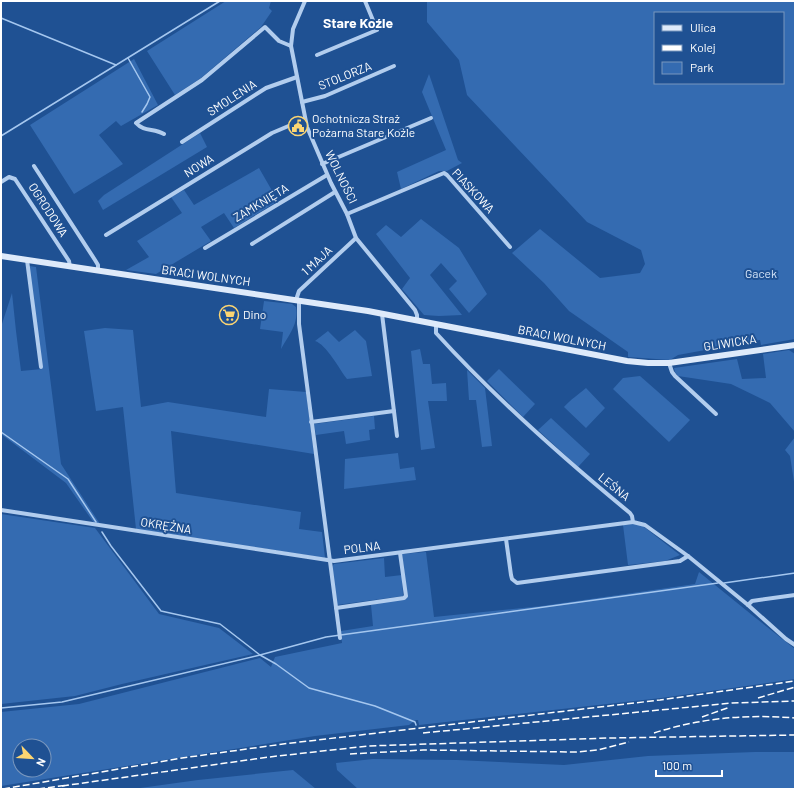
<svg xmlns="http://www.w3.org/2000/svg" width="796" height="790" viewBox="0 0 796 790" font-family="Barlow,sans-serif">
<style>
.green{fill:#346bb1;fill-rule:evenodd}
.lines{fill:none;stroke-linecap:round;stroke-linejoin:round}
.stream{stroke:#a5c7ef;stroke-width:1.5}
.street{stroke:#b2cdee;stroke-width:4}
.secondary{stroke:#deeafa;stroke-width:6}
.rail{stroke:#fff;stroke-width:1.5;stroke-dasharray:7 3;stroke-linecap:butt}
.labels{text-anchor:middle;stroke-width:4;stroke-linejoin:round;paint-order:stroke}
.street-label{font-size:12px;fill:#fff;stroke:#1f5193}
.poi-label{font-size:12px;fill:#fff;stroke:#1f5193;text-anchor:start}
.park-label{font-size:12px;fill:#d8e7fa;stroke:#1f5193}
.quarter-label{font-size:14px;font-weight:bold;fill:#fff;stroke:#1f5193}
</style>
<rect width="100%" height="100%" fill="#1f5193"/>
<!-- green -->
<g class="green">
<polygon points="226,1 271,1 269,8 272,11 261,27 201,78 175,95 147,51"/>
<path d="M427,1H795V339L761,345L760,340L678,355L670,360L628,357V352L569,311L544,283L512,253L540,229L600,278L640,273L645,264L641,250L587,222L467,95L459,60L427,22ZM655,13H783V83H655Z"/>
<polygon points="134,59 158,105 121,126 116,121 99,135 123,164 74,194 30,125"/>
<polygon points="429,74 458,160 462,163 447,171 439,171 401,189 397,172 446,150 422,92"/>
<polygon points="200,133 207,147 103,210 98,201 104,195"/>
<polygon points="259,168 278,201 234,228 224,213 201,227 211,241 156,274 126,270 149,257 137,241 182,213 171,197 184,190 194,205"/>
<polygon points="421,219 459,248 487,294 469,313 449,289 457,281 441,263 430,275 462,315 439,316 424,315 402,289 410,278 376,234 386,225 401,237"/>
<polygon points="29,266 36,267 61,464 100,524 94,523 66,483 1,434 1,327 12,293 16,331 21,371 42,369"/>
<path d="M264,301L292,304L296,307C299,323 289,335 281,349L283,332L260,329Z"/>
<polygon points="105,328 133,330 141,407 168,402 266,417 269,389 306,392 314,454 171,431 176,493 301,512 299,529 322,532 325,558 136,529 123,407 96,411 84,331"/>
<path d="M355,330L366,341L372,376L347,379C340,370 326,344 315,341L328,331L339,342Z"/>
<polygon points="420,349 423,364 430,364 432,384 446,383 447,401 428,401 435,448 421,450 411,351"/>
<polygon points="789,350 795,354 795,432 770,403 731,384 678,376 675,372 674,368 737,359 742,379 766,378 763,354"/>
<polygon points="499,369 535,404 523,417 487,381"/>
<polygon points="467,370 485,388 492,446 482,447 476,400 469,400"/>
<polygon points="640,376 690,420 669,442 613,389 623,378"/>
<path d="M586,388L605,408L586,428L564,407C571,399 578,395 586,388Z"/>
<polygon points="374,416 375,429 369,430 370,440 346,444 344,431 316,435 314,424"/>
<polygon points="551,418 590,454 578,467 538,430"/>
<polygon points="795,437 795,488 790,456 785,450"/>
<polygon points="398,453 400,469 414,467 416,480 344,489 345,459"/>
<polygon points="1,514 95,528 159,614 219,628 253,654 122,684 75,696 1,704"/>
<polygon points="639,523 680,555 665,561 628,565 623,525"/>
<path d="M426,552L434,617L542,606L695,584L699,572L752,615L795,649V679L661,698L419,725L418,720H416L409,725L315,736L1,786V712L79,704L260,658L271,667L275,657L342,643L341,631L373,626L371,605L407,596L402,554ZM20,746H44V770H20Z"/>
<polygon points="384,558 385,577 402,575 403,596 337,605 332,567 334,564"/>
<polygon points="755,752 795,752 795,789 358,789 337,770 336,763 373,759 457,760 564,765 648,756"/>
<polygon points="293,770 316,789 133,789 198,780"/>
</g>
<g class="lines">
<!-- stream -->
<g class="stream">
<polyline points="1,18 116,65"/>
<polyline points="128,58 150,97 147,104 142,112"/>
<polyline points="1,136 220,1"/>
<polyline points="1,432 68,479 96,522"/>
<polyline points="102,532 111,546 161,611 220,624 260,655 276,664 309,688 375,706 415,722 416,725"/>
<polyline points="724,583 795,573"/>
<polyline points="1,708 62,702 260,655 326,637 718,583"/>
</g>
<!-- street -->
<g class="street">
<polyline points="305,1 293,29 291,46 307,127 331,183 347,214 356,238 415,310 417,315 417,321"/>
<polyline points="317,55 377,30 365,1"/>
<polyline points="302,102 325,96 394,66"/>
<path d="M164,134C154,128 144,132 136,123L202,80L265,27L279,41L291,46"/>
<polyline points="182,142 266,88 297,77"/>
<polyline points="322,164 431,118"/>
<polyline points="34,166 95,260 98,265 98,271"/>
<polyline points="1,182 9,177 15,179 69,261 70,267"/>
<polyline points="347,214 444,173 447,175 510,247"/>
<polyline points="106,235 272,133 305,119"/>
<polyline points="252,244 335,192"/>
<polyline points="205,248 327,175"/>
<polyline points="27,260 41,367"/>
<polyline points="296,300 299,291 356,238"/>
<polyline points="299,301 299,324 340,638"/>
<polyline points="382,314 397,436"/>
<path d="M436,325V333C495,398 562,457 630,513L632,516L633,522L645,525L688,556L748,605L786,639L795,645"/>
<polyline points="669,363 672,372 675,376 716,414"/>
<polyline points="311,422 394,411"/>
<polyline points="1,510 334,561 633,522"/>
<polyline points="506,539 511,575 512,579 517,583 680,561 688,556"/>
<polyline points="748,605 752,601 795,595"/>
<polyline points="336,608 404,598 406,596 400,553"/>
</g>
<!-- secondary -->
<polyline class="secondary" points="1,256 368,311 627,361 648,363 669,363 795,345"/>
<!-- rail -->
<g class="rail">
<polyline points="758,698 795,687"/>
<polyline points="702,717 730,707"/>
<polyline points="423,733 732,703 795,701"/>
<path d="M654,733C700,718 747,714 795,718"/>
<polyline points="350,754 423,750 576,752 598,750 629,742"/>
<polyline points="62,786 269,757 368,746 610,738 795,735"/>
<polyline points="3,789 182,758 283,744 660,700 795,681"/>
<polyline points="38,789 68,785"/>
</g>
</g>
<!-- icons -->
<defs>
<symbol id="civic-ring" viewBox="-11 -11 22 22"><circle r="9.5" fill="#1f5193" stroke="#fcd572" stroke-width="1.5"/><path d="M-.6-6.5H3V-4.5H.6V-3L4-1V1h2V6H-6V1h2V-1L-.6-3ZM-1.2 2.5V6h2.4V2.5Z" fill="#fcd572"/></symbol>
<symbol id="supermarket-ring" viewBox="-11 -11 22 22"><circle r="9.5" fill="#1f5193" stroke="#fcd572" stroke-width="1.5"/><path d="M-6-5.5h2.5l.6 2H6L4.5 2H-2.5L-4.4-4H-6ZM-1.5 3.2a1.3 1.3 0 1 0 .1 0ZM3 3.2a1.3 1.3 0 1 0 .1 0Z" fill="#fcd572"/></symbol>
</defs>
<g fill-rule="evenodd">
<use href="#civic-ring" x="287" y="115" width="22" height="22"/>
<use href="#supermarket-ring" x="218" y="304" width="22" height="22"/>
</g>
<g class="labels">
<!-- street labels -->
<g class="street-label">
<text transform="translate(345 76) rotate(-22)" y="4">STOLORZA</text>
<text transform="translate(232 98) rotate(-33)" y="4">SMOLENIA</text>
<text transform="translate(199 166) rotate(-32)" y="4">NOWA</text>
<text transform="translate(341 177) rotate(64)" y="4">WOLNOŚCI</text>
<text transform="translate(473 191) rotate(47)" y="4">PIASKOWA</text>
<text transform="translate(261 203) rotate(-31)" y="4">ZAMKNIĘTA</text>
<text transform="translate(48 210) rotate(57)" y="4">OGRODOWA</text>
<text transform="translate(317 261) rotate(-43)" y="4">1 MAJA</text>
<text transform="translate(206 276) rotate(8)" y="4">BRACI WOLNYCH</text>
<text transform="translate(562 338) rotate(11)" y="4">BRACI WOLNYCH</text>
<text transform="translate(730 343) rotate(-9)" y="4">GLIWICKA</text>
<text transform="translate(614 487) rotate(39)" y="4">LEŚNA</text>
<text transform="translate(166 526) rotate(9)" y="4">OKRĘŻNA</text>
<text transform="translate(362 548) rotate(-7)" y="4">POLNA</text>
</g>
<!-- poi labels -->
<g class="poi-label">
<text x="312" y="123">Ochotnicza Straż<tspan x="312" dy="14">Pożarna Stare Koźle</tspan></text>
<text x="243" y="319">Dino</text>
</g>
<!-- park labels -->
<g class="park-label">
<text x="761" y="278">Gacek</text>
</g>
<!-- quarter labels -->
<g class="quarter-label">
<text x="358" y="28">Stare Koźle</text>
</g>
</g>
<!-- border -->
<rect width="796" height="790" fill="none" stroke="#ffffff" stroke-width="4"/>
<!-- legend -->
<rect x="654" y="12" width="130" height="72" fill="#1f5193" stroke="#7997be"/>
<rect x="662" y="25" width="20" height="6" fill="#deeafa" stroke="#7997be"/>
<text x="690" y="32" font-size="12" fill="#ffffff">Ulica</text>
<rect x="662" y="45" width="20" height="6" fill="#ffffff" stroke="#7997be"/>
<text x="690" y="52" font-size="12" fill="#ffffff">Kolej</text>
<rect x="662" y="62" width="20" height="12" fill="#346bb1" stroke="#7997be"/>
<text x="690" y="72" font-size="12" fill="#ffffff">Park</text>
<!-- north arrow -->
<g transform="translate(32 758) rotate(115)"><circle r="19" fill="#1f5193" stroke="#7997be"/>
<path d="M0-3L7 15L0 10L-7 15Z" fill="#fcd572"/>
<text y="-6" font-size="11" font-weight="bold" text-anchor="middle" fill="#ffffff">N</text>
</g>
<!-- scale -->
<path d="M656 770v6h66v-6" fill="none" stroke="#ffffff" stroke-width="2"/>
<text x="662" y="770" font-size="12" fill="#ffffff" stroke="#1f5193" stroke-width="3" paint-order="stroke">100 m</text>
</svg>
